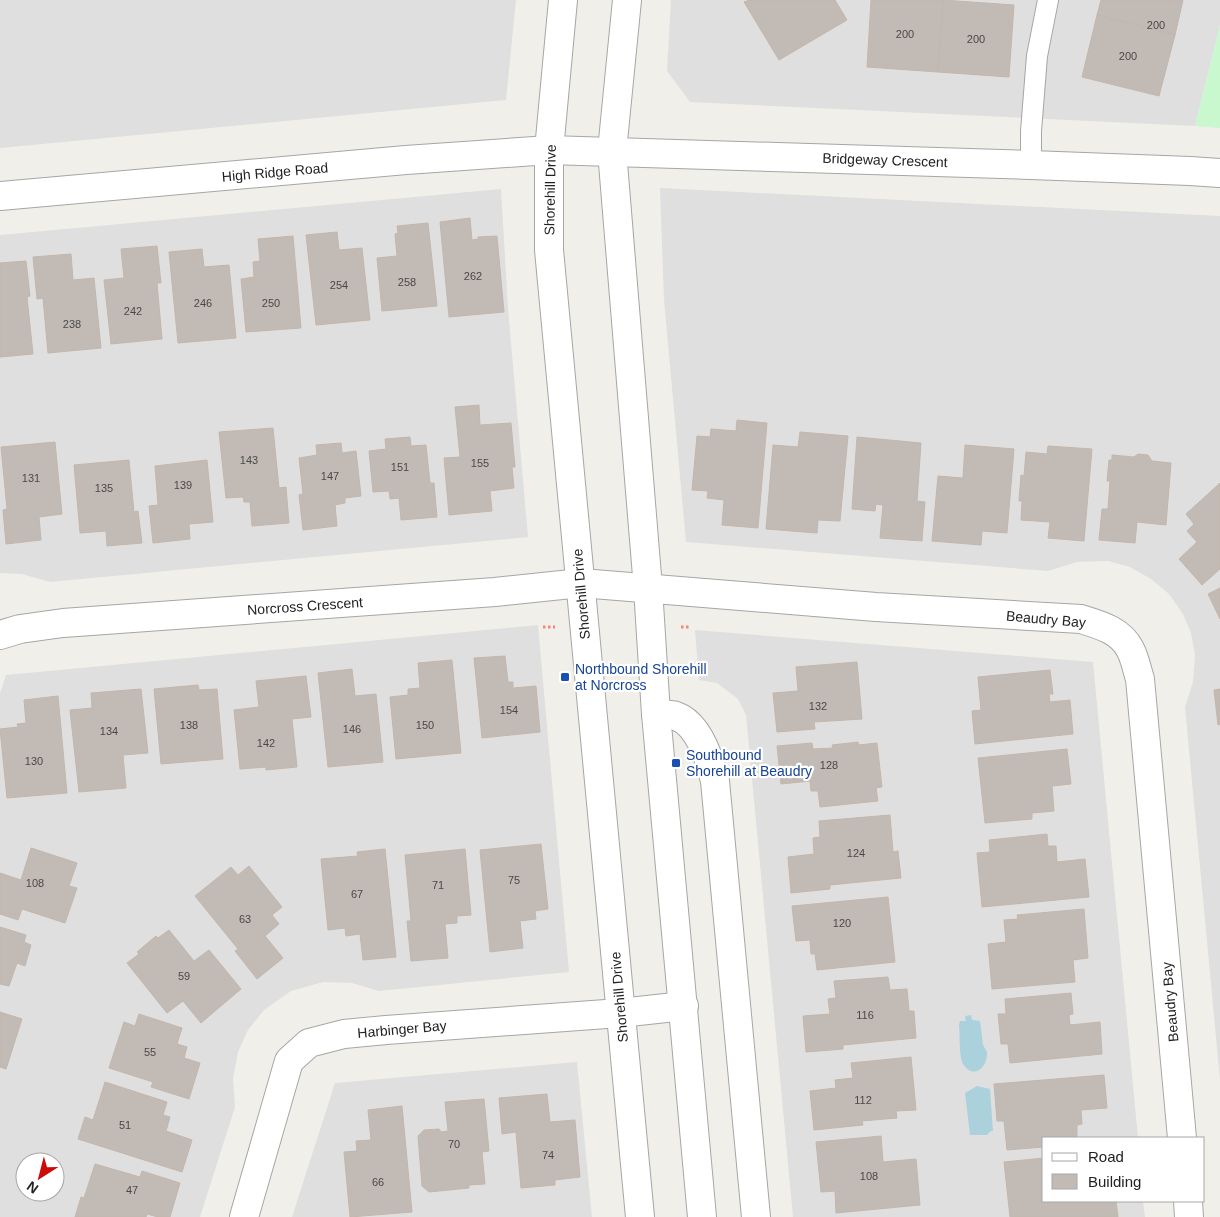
<svg xmlns="http://www.w3.org/2000/svg" width="1220" height="1217" viewBox="0 0 1220 1217" font-family="Arial,sans-serif">
<style>
.residential{fill:#e0dfdf;fill-rule:evenodd}
.park{fill:#c9f8ce}
.water{fill:#abd1dd}
.building{fill:#c2bbb5;stroke:#c3b6ab}
.lines{fill:none;stroke-linecap:round;stroke-linejoin:round}
.service-casing{stroke:#a6a6a6;stroke-width:22}
.minor-casing{stroke:#a6a6a6;stroke-width:30}
.tertiary-casing{stroke:#a6a6a6;stroke-width:30}
.path{stroke:#f58676;stroke-width:3;stroke-dasharray:2.5 2.5;stroke-linecap:butt}
.service{stroke:#fff;stroke-width:20}
.minor{stroke:#fff;stroke-width:28}
.tertiary{stroke:#fff;stroke-width:28}
.transit-dot{fill:#1a4fb4;stroke:#fff;stroke-width:2}
.labels{text-anchor:middle;stroke-width:4.5;stroke-linejoin:round;paint-order:stroke}
.number-label{font-size:11px;fill:#4a4847}
.street-label{font-size:14px;fill:#222;stroke:#fff}
.transit-label{font-size:14px;fill:#164399;stroke:#fff;text-anchor:start}
</style>
<rect width="100%" height="100%" fill="#f1efe9"/>
<!-- residential -->
<g class="residential">
<polygon points="0,0 516,0 506,100 0,148"/>
<polygon points="671,0 1220,0 1220,25 1195,126 690,102 667,71"/>
<polygon points="660,188 1220,216 1220,1080 1185,707 1193,682 1195,655 1191,633 1183,614 1169,594 1151,579 1130,567 1108,561 1077,562 1048,571 686,542 664,300"/>
<polygon points="501,189 508,308 528,537 50,582 22,574 0,573 0,235"/>
<path d="M538,625L569,972L379,991L352,983L323,982L291,991L264,1010L248,1030L238,1052L233,1079L235,1107L200,1217H0V693L6,675ZM25,1162H55V1192H25Z"/>
<polygon points="695,630 1093,662 1138,1138 1044,1138 1044,1201 1143,1201 1145,1217 793,1217 746,715 738,699 717,683 699,680"/>
<polygon points="577,1062 592,1217 292,1217 335,1083"/>
</g>
<!-- park -->
<polygon class="park" points="1220,25 1220,128 1195,126"/>
<!-- water -->
<g class="water">
<path d="M971,1015L972,1020L980,1021L983,1045L987,1052C988,1068 973,1080 963,1064C959,1057 960,1034 959,1025L960,1021H966L965,1016Z"/>
<polygon points="977,1086 990,1089 993,1131 991,1131 987,1135 970,1135 965,1093"/>
</g>
<!-- building -->
<g class="building">
<polygon points="749,0 835,0 847,20 779,60 744,2"/>
<polygon points="871,0 943,0 938,72 867,67"/>
<polygon points="943,0 1014,5 1009,77 938,72"/>
<polygon points="1101,0 1183,0 1175,35 1097,15"/>
<polygon points="1097,15 1175,35 1159,96 1082,77"/>
<polygon points="470,218 472,240 478,239 478,237 497,236 504,312 449,317 440,222"/>
<polygon points="428,223 437,306 382,311 377,258 397,256 395,234 398,233 397,226"/>
<polygon points="337,232 339,250 362,248 370,320 316,325 306,235"/>
<polygon points="293,236 301,328 246,332 241,279 254,277 253,262 260,261 258,239"/>
<polygon points="157,246 161,283 157,283 162,339 111,344 104,280 124,278 121,249"/>
<polygon points="202,249 204,267 229,265 236,338 178,343 169,252"/>
<polygon points="71,254 73,280 94,278 101,348 48,353 43,298 37,299 33,257"/>
<polygon points="26,261 30,296 27,297 33,354 0,357 0,263"/>
<polygon points="479,405 480,425 511,423 515,467 512,467 514,488 490,491 492,511 449,515 444,458 460,457 455,407"/>
<polygon points="737,420 767,423 758,528 722,525 724,500 707,498 708,491 692,490 697,436 710,437 711,429 736,431"/>
<polygon points="273,428 279,488 286,487 289,523 252,526 250,502 244,502 243,497 226,498 219,432"/>
<polygon points="800,432 848,436 840,521 818,520 817,533 766,529 773,445 798,447"/>
<polygon points="410,437 411,446 426,445 430,483 434,483 437,517 401,520 399,498 390,499 389,491 373,492 369,451 386,449 385,439"/>
<polygon points="857,437 921,443 917,501 925,502 922,541 880,538 883,505 876,504 875,511 852,509"/>
<polygon points="55,442 62,514 39,517 41,540 6,544 3,510 7,509 1,447"/>
<polygon points="341,443 342,453 356,451 361,496 345,498 345,503 335,505 337,526 303,530 299,495 303,494 299,458 317,455 316,445"/>
<polygon points="965,445 1014,449 1007,533 982,531 981,545 932,541 938,476 963,478"/>
<polygon points="1048,446 1092,449 1084,541 1048,538 1050,522 1021,520 1022,501 1019,501 1021,475 1024,476 1026,452 1047,454"/>
<polygon points="1138,454 1148,455 1152,461 1171,463 1166,525 1137,522 1135,543 1099,540 1102,509 1108,509 1110,481 1107,481 1109,460 1112,460 1112,455 1134,457"/>
<polygon points="129,460 134,512 138,511 142,543 107,546 106,531 80,533 74,465"/>
<polygon points="207,460 213,522 189,524 190,539 153,543 149,506 158,505 155,466"/>
<polygon points="1220,483 1220,569 1202,585 1179,559 1197,542 1187,531 1194,524 1186,514"/>
<polygon points="1220,588 1220,619 1208,594"/>
<polygon points="505,656 508,682 513,682 513,688 536,686 540,732 482,738 474,658"/>
<polygon points="452,660 461,753 396,759 390,697 408,695 408,689 420,688 418,663"/>
<polygon points="857,662 862,719 814,722 815,729 777,732 773,693 798,691 796,667"/>
<polygon points="352,669 355,696 376,694 383,762 328,767 318,673"/>
<polygon points="1050,670 1053,694 1049,694 1050,702 1070,700 1073,734 975,744 972,711 981,710 978,677"/>
<polygon points="306,676 311,717 292,719 297,767 266,770 266,767 240,769 234,710 259,707 256,681"/>
<polygon points="198,685 199,690 217,689 223,759 161,764 154,689"/>
<polygon points="141,689 148,753 123,755 126,788 79,792 70,710 92,708 91,693"/>
<polygon points="1220,689 1220,724 1218,725 1214,690"/>
<polygon points="58,696 67,793 7,798 0,729 18,727 17,724 26,723 24,700"/>
<polygon points="858,742 859,745 877,743 882,787 876,788 878,801 820,807 818,791 811,791 810,781 781,784 777,746 812,743 813,749 833,748 832,745"/>
<polygon points="1067,749 1071,784 1052,786 1054,811 1032,813 1032,819 985,823 978,758"/>
<polygon points="890,815 893,852 898,851 901,878 830,885 830,889 791,893 788,857 814,854 813,838 820,837 819,821"/>
<polygon points="1047,834 1048,846 1056,846 1057,862 1085,859 1089,897 982,907 977,853 990,852 989,840"/>
<polygon points="541,844 548,909 535,911 536,919 520,921 523,948 490,952 480,850"/>
<polygon points="31,848 77,863 69,886 77,888 65,923 22,909 18,920 0,914 0,873 21,880"/>
<polygon points="385,849 396,957 363,960 360,934 346,936 345,928 328,930 321,859 358,856 357,852"/>
<polygon points="465,849 471,915 457,916 457,923 445,924 448,958 411,961 407,921 411,921 405,855"/>
<polygon points="249,866 282,907 272,915 279,924 265,936 283,958 257,979 235,951 238,949 195,896 231,867 238,875"/>
<polygon points="888,897 895,962 817,970 815,954 811,954 810,940 796,941 792,906"/>
<polygon points="1084,909 1088,958 1073,960 1075,982 992,989 988,944 1006,942 1004,920 1018,919 1017,915"/>
<polygon points="0,927 26,935 24,942 31,945 25,966 17,963 9,986 0,984"/>
<polygon points="169,930 194,961 209,950 241,989 201,1023 183,1001 167,1013 127,963 139,954 137,952 156,936 158,938"/>
<polygon points="888,977 890,990 907,989 909,1011 914,1011 916,1038 843,1045 843,1049 806,1052 803,1016 830,1014 828,999 836,998 834,981"/>
<polygon points="1071,993 1073,1014 1069,1015 1070,1025 1100,1022 1102,1054 1010,1063 1008,1044 1001,1044 998,1014 1006,1014 1005,999"/>
<polygon points="0,1012 22,1019 6,1069 0,1067"/>
<polygon points="139,1014 182,1028 177,1044 187,1047 184,1058 200,1063 189,1099 151,1087 153,1082 109,1068 124,1022 135,1026"/>
<polygon points="911,1057 916,1110 896,1111 897,1118 862,1121 863,1125 814,1130 810,1091 836,1088 835,1080 853,1078 851,1063"/>
<polygon points="1104,1075 1107,1108 1081,1110 1082,1124 1077,1125 1077,1138 1044,1138 1044,1147 1007,1150 1004,1121 997,1121 994,1084"/>
<polygon points="105,1082 167,1102 163,1115 170,1117 166,1131 192,1140 182,1172 78,1139 85,1117 93,1120"/>
<polygon points="547,1094 550,1122 575,1120 580,1177 555,1180 555,1185 521,1188 516,1132 502,1134 499,1098"/>
<polygon points="484,1099 489,1151 482,1152 485,1184 469,1185 469,1188 429,1192 422,1186 418,1136 424,1130 439,1129 441,1132 448,1131 445,1102"/>
<polygon points="402,1106 412,1212 350,1217 344,1152 357,1151 356,1141 371,1140 368,1110"/>
<polygon points="881,1136 883,1162 916,1159 920,1205 836,1213 835,1191 821,1192 816,1142"/>
<polygon points="1044,1158 1044,1201 1116,1201 1118,1217 1010,1217 1004,1162"/>
<polygon points="95,1164 140,1177 142,1171 180,1183 170,1217 158,1217 147,1214 146,1217 75,1217 81,1197 84,1198"/>
</g>
<g class="lines">
<defs>
<polyline id="service" points="1031,165 1031,131 1037,56 1048,0"/>
<g id="minor">
<polyline points="0,196 406,160 549,150 1031,165 1190,171 1220,173"/>
<path d="M0,635L20,629L63,623L495,592L581,583L876,607L1081,619C1100,625 1120,630 1130,649C1135,658 1137,670 1140,679L1182,1138"/>
<path d="M656,714C662,715 670,714 676,716C699,724 710,760 715,781L756,1217"/>
<polyline points="1188,1201 1189,1217"/>
<polyline points="244,1217 289,1061 309,1043 344,1034 386,1030 620,1013 684,1006"/>
</g>
<g id="tertiary">
<polyline points="563,0 549,150 549,250 640,1217"/>
<polyline points="627,0 612,151 648,588 656,714 702,1217"/>
</g>
</defs>
<!-- service casing -->
<use href="#service" class="service-casing"/>
<!-- minor casing -->
<use href="#minor" class="minor-casing"/>
<!-- tertiary casing -->
<use href="#tertiary" class="tertiary-casing"/>
<!-- path -->
<g class="path">
<polyline points="543,627 555,627"/>
<polyline points="681,627 690,627"/>
</g>
<!-- service -->
<use href="#service" class="service"/>
<!-- minor -->
<use href="#minor" class="minor"/>
<!-- tertiary -->
<use href="#tertiary" class="tertiary"/>
</g>
<!-- markers -->
<g class="transit-dot">
<rect x="560" y="672" width="10" height="10" rx="2.5"/>
<rect x="671" y="758" width="10" height="10" rx="2.5"/>
</g>
<g class="labels">
<!-- number labels -->
<g class="number-label">
<text x="1156" y="29">200</text>
<text x="905" y="38">200</text>
<text x="976" y="43">200</text>
<text x="1128" y="60">200</text>
<text x="473" y="280">262</text>
<text x="407" y="286">258</text>
<text x="339" y="289">254</text>
<text x="203" y="307">246</text>
<text x="271" y="307">250</text>
<text x="133" y="315">242</text>
<text x="72" y="328">238</text>
<text x="249" y="464">143</text>
<text x="480" y="467">155</text>
<text x="400" y="471">151</text>
<text x="330" y="480">147</text>
<text x="31" y="482">131</text>
<text x="183" y="489">139</text>
<text x="104" y="492">135</text>
<text x="818" y="710">132</text>
<text x="509" y="714">154</text>
<text x="189" y="729">138</text>
<text x="425" y="729">150</text>
<text x="352" y="733">146</text>
<text x="109" y="735">134</text>
<text x="266" y="747">142</text>
<text x="34" y="765">130</text>
<text x="829" y="769">128</text>
<text x="856" y="857">124</text>
<text x="514" y="884">75</text>
<text x="35" y="887">108</text>
<text x="438" y="889">71</text>
<text x="357" y="898">67</text>
<text x="245" y="923">63</text>
<text x="842" y="927">120</text>
<text x="184" y="980">59</text>
<text x="865" y="1019">116</text>
<text x="150" y="1056">55</text>
<text x="863" y="1104">112</text>
<text x="125" y="1129">51</text>
<text x="454" y="1148">70</text>
<text x="548" y="1159">74</text>
<text x="869" y="1180">108</text>
<text x="378" y="1186">66</text>
<text x="132" y="1194">47</text>
</g>
<!-- street labels -->
<g class="street-label">
<text transform="translate(885 160) rotate(2)" y="5">Bridgeway Crescent</text>
<text transform="translate(275 172) rotate(-5)" y="5">High Ridge Road</text>
<text transform="translate(550 190) rotate(-89)" y="5">Shorehill Drive</text>
<text transform="translate(581 594) rotate(-95)" y="5">Shorehill Drive</text>
<text transform="translate(305 606) rotate(-4)" y="5">Norcross Crescent</text>
<text transform="translate(1046 619) rotate(5)" y="5">Beaudry Bay</text>
<text transform="translate(619 997) rotate(-95)" y="5">Shorehill Drive</text>
<text transform="translate(1170 1002) rotate(-95)" y="5">Beaudry Bay</text>
<text transform="translate(402 1029) rotate(-5)" y="5">Harbinger Bay</text>
</g>
<!-- transit labels -->
<g class="transit-label">
<text x="575" y="674">Northbound Shorehill<tspan x="575" dy="16">at Norcross</tspan></text>
<text x="686" y="760">Southbound<tspan x="686" dy="16">Shorehill at Beaudry</tspan></text>
</g>
</g>
<!-- legend -->
<rect x="1042" y="1137" width="162" height="65" fill="#ffffff" stroke="#a7a7a7"/>
<rect x="1052" y="1153" width="25" height="8" fill="#ffffff" stroke="#a7a7a7"/>
<text x="1088" y="1162" font-size="15" fill="#222222">Road</text>
<rect x="1052" y="1174" width="25" height="15" fill="#c2bbb5" stroke="#a7a7a7"/>
<text x="1088" y="1187" font-size="15" fill="#222222">Building</text>
<!-- north arrow -->
<g transform="translate(40 1177) rotate(216)"><circle r="24" fill="#ffffff" stroke="#a7a7a7"/>
<path d="M0-4L9 19L0 12L-9 19Z" fill="#cc0b08"/>
<text y="-8" font-size="14" font-weight="bold" text-anchor="middle" fill="#222222">N</text>
</g>
</svg>
